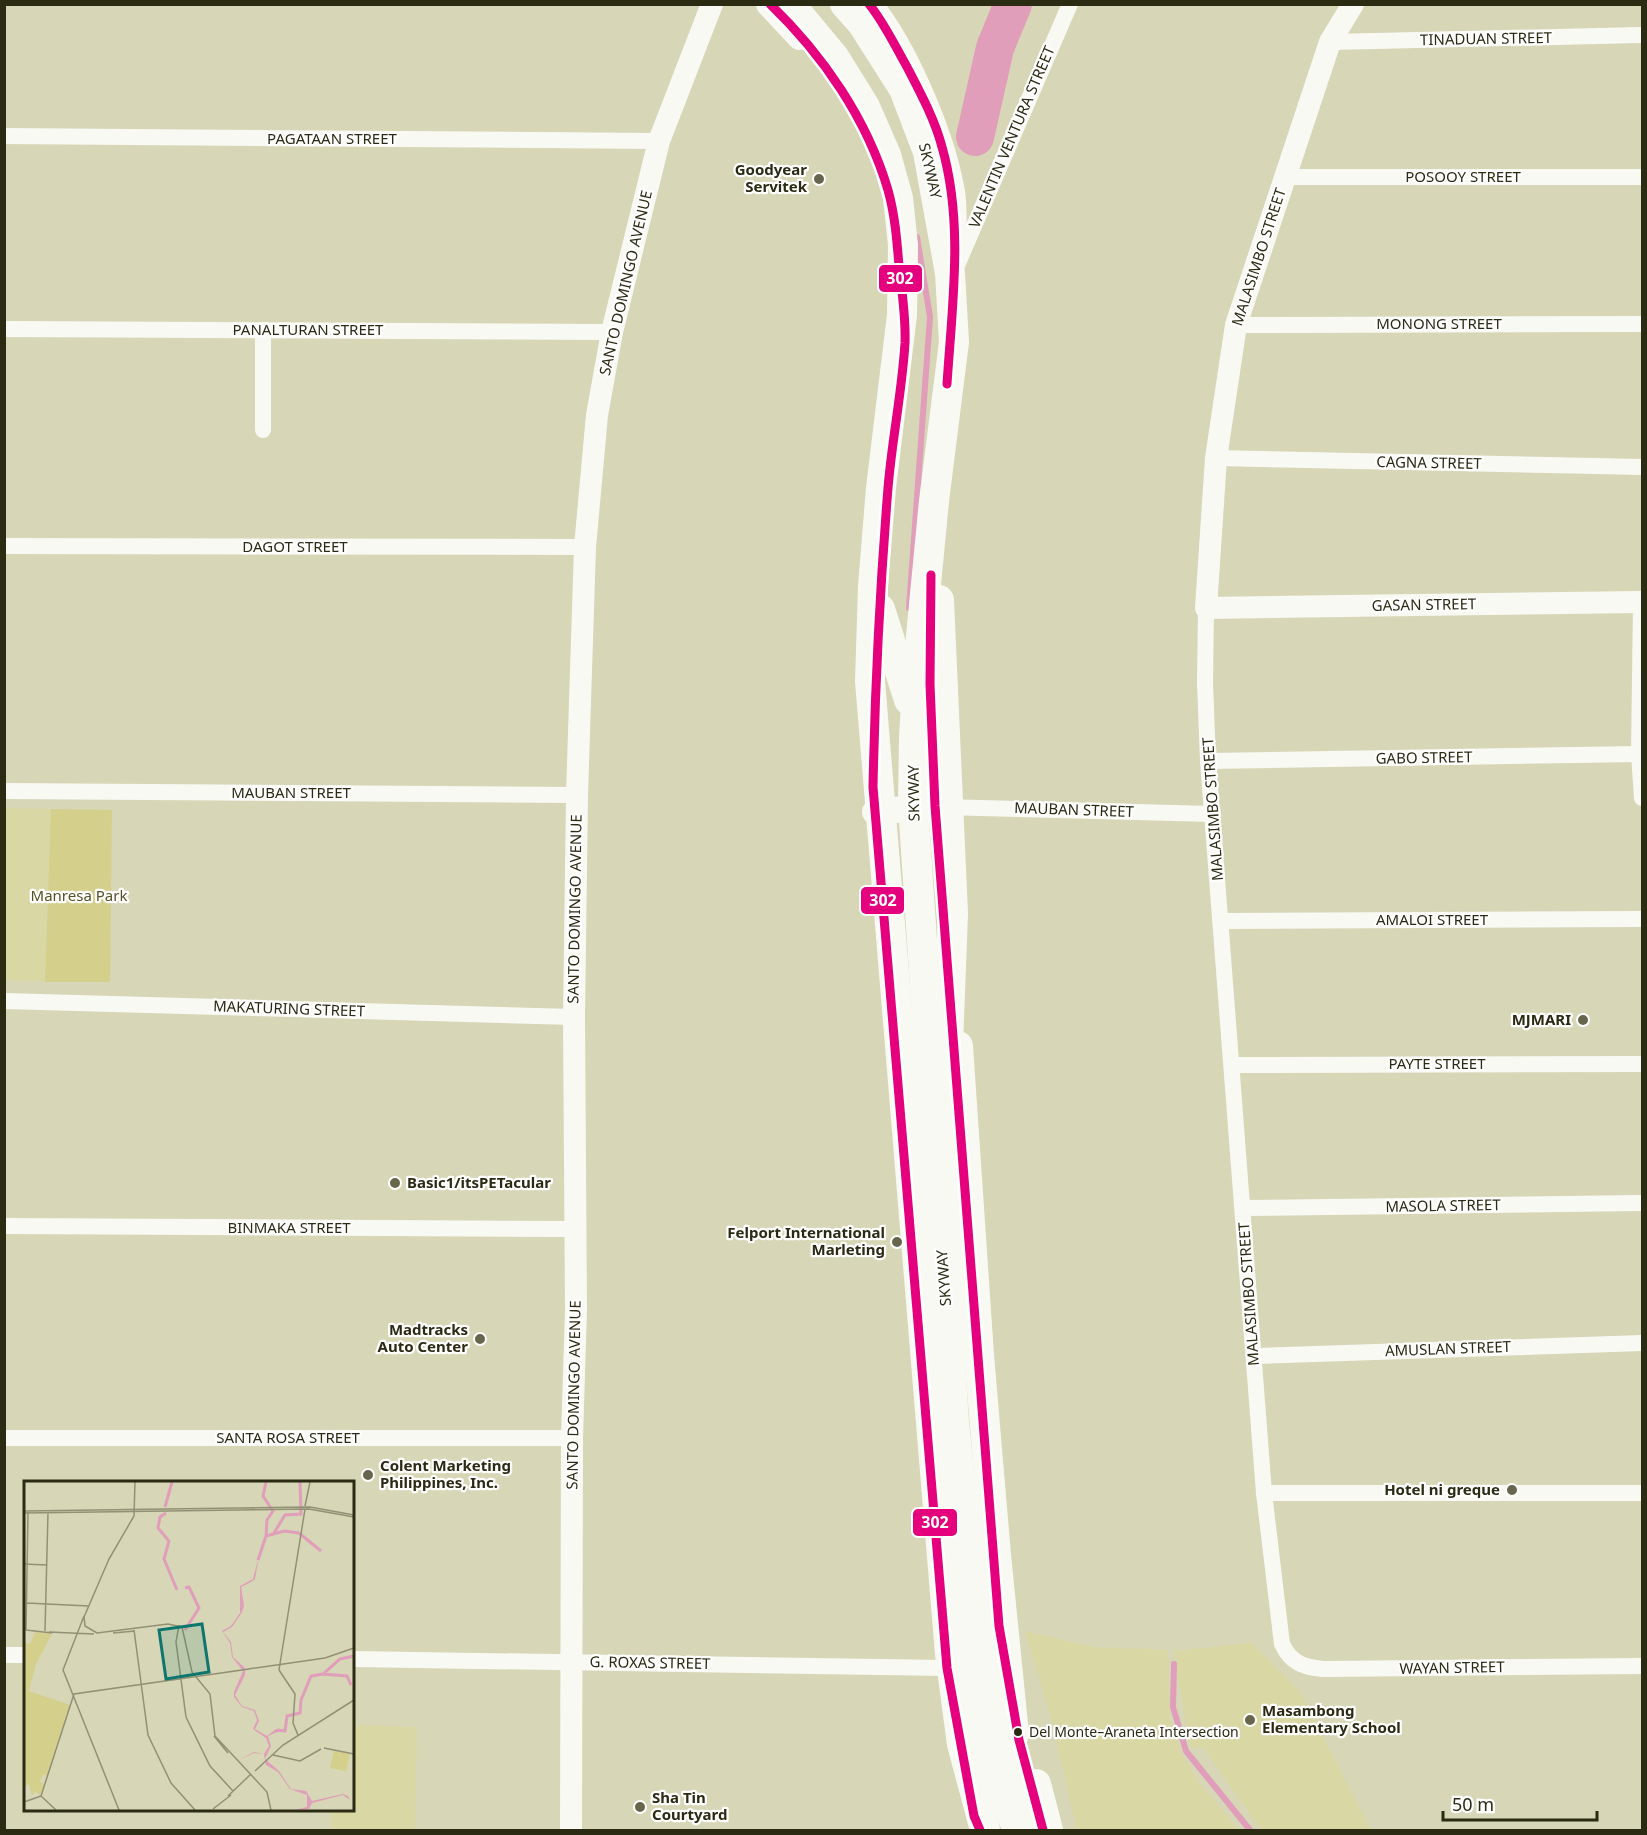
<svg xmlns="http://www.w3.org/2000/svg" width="1647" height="1835" viewBox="0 0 1647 1835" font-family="'Noto Sans',sans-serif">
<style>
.built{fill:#d9d7a4}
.green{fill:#d4d08c}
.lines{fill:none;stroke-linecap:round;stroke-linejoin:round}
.stream{stroke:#e09eba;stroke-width:6}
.river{stroke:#e09eba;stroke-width:38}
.street{stroke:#f9f9f4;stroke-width:16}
.secondary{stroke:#f9f9f4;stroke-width:22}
.primary{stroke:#f9f9f4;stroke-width:26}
.highway{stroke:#f9f9f4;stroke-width:30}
.bus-1-casing{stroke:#fff;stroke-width:14}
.bus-1{stroke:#e5007d;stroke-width:9}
.poi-dot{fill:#67664c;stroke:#fff;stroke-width:2}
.bus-dot{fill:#2b2a13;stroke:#fff;stroke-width:2}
.labels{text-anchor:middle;stroke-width:4.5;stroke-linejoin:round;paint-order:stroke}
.bus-label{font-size:14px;fill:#2b2a13;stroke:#fff;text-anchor:start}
.street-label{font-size:15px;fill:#2b2a13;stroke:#fff}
.poi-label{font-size:15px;font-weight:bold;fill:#2b2a13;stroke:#fff;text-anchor:end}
.park-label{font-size:15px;fill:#545225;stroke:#fff}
.inset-river{fill:none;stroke:#e09eba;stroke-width:3}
.inset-road{fill:none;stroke:#929175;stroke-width:1.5}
.view{fill:#0f766e;fill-opacity:0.15;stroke:#0f766e;stroke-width:3}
.inset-edge{fill:none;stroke:#2b2a13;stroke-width:3}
.line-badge{stroke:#fff;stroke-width:2}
.badge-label{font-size:16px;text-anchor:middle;font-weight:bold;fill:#fff}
</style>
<rect width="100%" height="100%" fill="#d7d6b6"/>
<!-- built -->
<g class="built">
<polygon points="5,808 51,809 45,982 5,980"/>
<polygon points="1025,1631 1093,1647 1168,1650 1170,1719 1181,1752 1200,1784 1239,1830 1077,1830 1050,1714"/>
<polygon points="1252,1643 1301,1693 1371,1830 1261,1830 1203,1747 1190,1748 1174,1651"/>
<polygon points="353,1725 417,1727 415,1830 331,1830 331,1810 352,1810"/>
</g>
<!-- green -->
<polygon class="green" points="51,809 112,810 110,982 45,982"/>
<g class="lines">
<!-- stream -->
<g class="stream">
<polyline points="909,608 930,317 917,237"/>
<polyline points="1174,1664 1173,1707 1186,1751 1250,1830"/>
</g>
<!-- river -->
<polyline class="river" points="975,137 995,48 1013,4"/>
<!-- street -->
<g class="street">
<polyline points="1330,42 1642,35"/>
<polyline points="4,136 659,141"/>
<polyline points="1284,177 1642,177"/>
<polyline points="955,270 1070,4"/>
<polyline points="1236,325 1642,324"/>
<polyline points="4,329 612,332"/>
<polyline points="263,430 263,330"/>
<polyline points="1216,458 1642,467"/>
<polyline points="4,546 585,547"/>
<polyline points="1641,602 1639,754 1642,798"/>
<path d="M1206,608L1205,683L1208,761L1264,1493L1282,1644C1291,1663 1303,1667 1323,1669L1642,1666"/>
<polyline points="1208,761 1639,754"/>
<polyline points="4,791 577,795"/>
<polyline points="942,807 1213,814"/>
<polyline points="1221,921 1642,919"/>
<polyline points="4,1001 574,1017"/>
<polyline points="1232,1065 1642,1064"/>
<polyline points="1243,1208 1642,1203"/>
<polyline points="4,1226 574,1229"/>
<polyline points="1254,1356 1642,1343"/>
<polyline points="4,1438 572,1438"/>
<polyline points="1264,1493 1642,1493"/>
<polyline points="4,1655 26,1655"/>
<polyline points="352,1659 947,1668"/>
</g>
<!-- secondary -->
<g class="secondary">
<polyline points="1353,4 1330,42 1236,325 1216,458 1206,608 1642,602"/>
<polyline points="571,1830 572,1438 576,1310 574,1017 577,795 585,547 597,415 612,332 659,141 712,4"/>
</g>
<!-- primary -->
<g class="primary">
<polyline points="769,4 800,37"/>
<path d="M869,4C904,46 941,133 951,187C955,203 953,221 954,237"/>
<polyline points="875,812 935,806"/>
</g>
<!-- highway -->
<g class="highway">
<polyline points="790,4 834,57 865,107 886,155 898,198 903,245 902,315 881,488 873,586 870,681 950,1654 962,1744 985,1830"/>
<polyline points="845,4 862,23 904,89 928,152 950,273 954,342 934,501 919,657 914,737 913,805 954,1422 989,1760 1018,1830"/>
<polyline points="939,600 953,914 947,1071"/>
<polyline points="880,609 909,700"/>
<polyline points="958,1046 979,1355 996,1555 1014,1734"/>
<polyline points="1000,1710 1003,1731 1029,1811"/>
<polyline points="1036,1784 1048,1830"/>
</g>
<defs>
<g id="bus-1">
<path d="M770,4C823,55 867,119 888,190C895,215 897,241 899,266C902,292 906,317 905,343C902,392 892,439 888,488C880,587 875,687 873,787L947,1668L974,1816L980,1830"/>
<path d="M869,4C885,24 895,46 907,67C920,92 935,120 942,147C964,223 952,306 947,384"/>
<polyline points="931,575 930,684 935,806 999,1626 1019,1740 1043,1830"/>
</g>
</defs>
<!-- bus-1 casing -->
<use href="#bus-1" class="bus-1-casing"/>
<!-- bus-1 -->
<use href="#bus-1" class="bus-1"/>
</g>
<!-- markers -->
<g class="poi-dot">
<circle cx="819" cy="179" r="6"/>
<circle cx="1583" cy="1020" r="6"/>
<circle cx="395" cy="1183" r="6"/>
<circle cx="897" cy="1242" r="6"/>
<circle cx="480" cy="1339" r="6"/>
<circle cx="368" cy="1475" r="6"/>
<circle cx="1512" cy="1490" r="6"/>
<circle cx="1250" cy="1720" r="6"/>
<circle cx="640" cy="1807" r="6"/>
</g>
<circle class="bus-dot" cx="1018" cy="1732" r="5"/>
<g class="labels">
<!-- bus labels -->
<g class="bus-label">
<text x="1029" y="1737">Del Monte–Araneta Intersection</text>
</g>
<!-- street labels -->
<g class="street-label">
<text transform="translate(1486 39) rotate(-1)" y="5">TINADUAN STREET</text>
<text transform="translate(1012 137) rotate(-67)" y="5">VALENTIN VENTURA STREET</text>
<text x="332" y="144">PAGATAAN STREET</text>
<text transform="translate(930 171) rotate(77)" y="5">SKYWAY</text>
<text x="1463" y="182">POSOOY STREET</text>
<text transform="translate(1259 257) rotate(-72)" y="5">MALASIMBO STREET</text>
<text transform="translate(626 283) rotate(-77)" y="5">SANTO DOMINGO AVENUE</text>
<text x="1439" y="329">MONONG STREET</text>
<text x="308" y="335">PANALTURAN STREET</text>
<text transform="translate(1429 463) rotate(1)" y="5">CAGNA STREET</text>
<text x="295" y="552">DAGOT STREET</text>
<text transform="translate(1424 605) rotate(-1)" y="5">GASAN STREET</text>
<text transform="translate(1424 758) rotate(-1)" y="5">GABO STREET</text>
<text x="291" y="798">MAUBAN STREET</text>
<text transform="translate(914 793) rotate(-91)" y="5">SKYWAY</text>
<text transform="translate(1213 809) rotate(-94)" y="5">MALASIMBO STREET</text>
<text transform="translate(1074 810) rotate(2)" y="5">MAUBAN STREET</text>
<text transform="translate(575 909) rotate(-89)" y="5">SANTO DOMINGO AVENUE</text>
<text x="1432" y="925">AMALOI STREET</text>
<text transform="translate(289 1009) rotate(2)" y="5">MAKATURING STREET</text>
<text x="1437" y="1069">PAYTE STREET</text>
<text transform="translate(1443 1206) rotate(-1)" y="5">MASOLA STREET</text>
<text x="289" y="1233">BINMAKA STREET</text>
<text transform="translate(944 1278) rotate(-94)" y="5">SKYWAY</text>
<text transform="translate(1249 1294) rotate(-94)" y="5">MALASIMBO STREET</text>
<text transform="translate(1448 1349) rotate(-2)" y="5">AMUSLAN STREET</text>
<text transform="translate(574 1395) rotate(-89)" y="5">SANTO DOMINGO AVENUE</text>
<text x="288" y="1443">SANTA ROSA STREET</text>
<text transform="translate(650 1663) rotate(1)" y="5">G. ROXAS STREET</text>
<text transform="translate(1452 1668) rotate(-1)" y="5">WAYAN STREET</text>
</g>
<!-- poi labels -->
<g class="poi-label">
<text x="807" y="175">Goodyear<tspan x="807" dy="17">Servitek</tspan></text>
<text x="1571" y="1025">MJMARI</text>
<text x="407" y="1188" text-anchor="start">Basic1/itsPETacular</text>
<text x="885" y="1238">Felport International<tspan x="885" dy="17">Marleting</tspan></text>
<text x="468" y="1335">Madtracks<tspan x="468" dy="17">Auto Center</tspan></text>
<text x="380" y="1471" text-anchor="start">Colent Marketing<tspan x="380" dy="17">Philippines, Inc.</tspan></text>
<text x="1500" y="1495">Hotel ni greque</text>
<text x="1262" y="1716" text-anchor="start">Masambong<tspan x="1262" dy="17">Elementary School</tspan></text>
<text x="652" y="1803" text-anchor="start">Sha Tin<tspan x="652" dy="17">Courtyard</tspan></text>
</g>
<!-- park labels -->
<g class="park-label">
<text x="79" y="901">Manresa Park</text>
</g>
</g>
<!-- overview -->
<g transform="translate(24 1481)">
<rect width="330" height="330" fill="#d7d6b6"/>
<path d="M11,151L28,153L12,183L5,210L46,224L23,296L20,293L17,297L16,301L21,303L16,314L11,310L8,315L5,303L0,306V161L6,163ZM310,269L326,273L322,290L306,287Z" fill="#d4d08c"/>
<path d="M235,75L231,98L227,101L217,106L220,125L217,133L208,146L199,151L207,161L209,176L221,187V194L211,214L218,225L231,229L235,240L231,248L243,255L252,248L256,250L244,255L247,265L241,278L255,290L267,308L282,310L288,320L319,313L324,315L326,319L319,314L288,322L285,328L271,329L283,326V314L266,308L254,291L242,284L240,273L230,272L215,279L230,271L240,273L245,265L242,257L229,248L233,239L230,230L218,226L210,216V211L219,190L208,176L206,162L198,150L207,145L216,132V105L229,98Z" fill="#e09eba"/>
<path class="inset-river" d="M242,1L239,15L249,30L243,39L242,55M141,26L148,1M142,32L136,36L134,47L145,60L140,78L153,109M250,52L261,34L277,33L276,1M275,52L297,70M234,79L242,55L260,50L275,52M161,107L165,106L175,127L161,149M299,193L323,195L327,204M253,249L261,250L263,235L276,232L277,219L287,195L299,193L316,178L330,175"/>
<path class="inset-road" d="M111,1L110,35L85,78L60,136L61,145L73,152L144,143L158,146L168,191L186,213L191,255L243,311L247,329M281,25L286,1M0,30L286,26L330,34M0,32L285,28L330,36M0,83L23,84M2,122L65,125M60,135L39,189L95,329M155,144L152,161L162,236L186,285L209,310M2,149L4,31M2,149L28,152M110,149L124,254L147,302L171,329M21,150L24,31M25,151L70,153M89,152L111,150M224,188L301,177L330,167M255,189L281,28M255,189L271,213L269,242L274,254M190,255L204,272M300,267L330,273M249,274L276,280L297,268M231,290L259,264L330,219M17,315L50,213L225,188M17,315L32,329M204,315L227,293M0,321L17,315M189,328L207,314"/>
<path class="view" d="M178,143L185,191L142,198L135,149Z"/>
<rect width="330" height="330" class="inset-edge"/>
</g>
<g class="line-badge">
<rect x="878" y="264" width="45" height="29" rx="6" fill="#e5007d"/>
<rect x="860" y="886" width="45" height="29" rx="6" fill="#e5007d"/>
<rect x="912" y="1508" width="46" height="29" rx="6" fill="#e5007d"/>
</g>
<g class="badge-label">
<text x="900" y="284">302</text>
<text x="883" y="906">302</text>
<text x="935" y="1528">302</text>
</g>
<!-- border -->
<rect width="1647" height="1835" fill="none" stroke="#2b2a13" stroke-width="12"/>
<!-- scale -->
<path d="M1443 1811v9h154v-9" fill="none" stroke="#2b2a13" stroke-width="3"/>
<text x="1452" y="1811" font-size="18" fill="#2b2a13" stroke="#ffffff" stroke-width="4.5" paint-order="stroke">50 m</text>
</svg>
